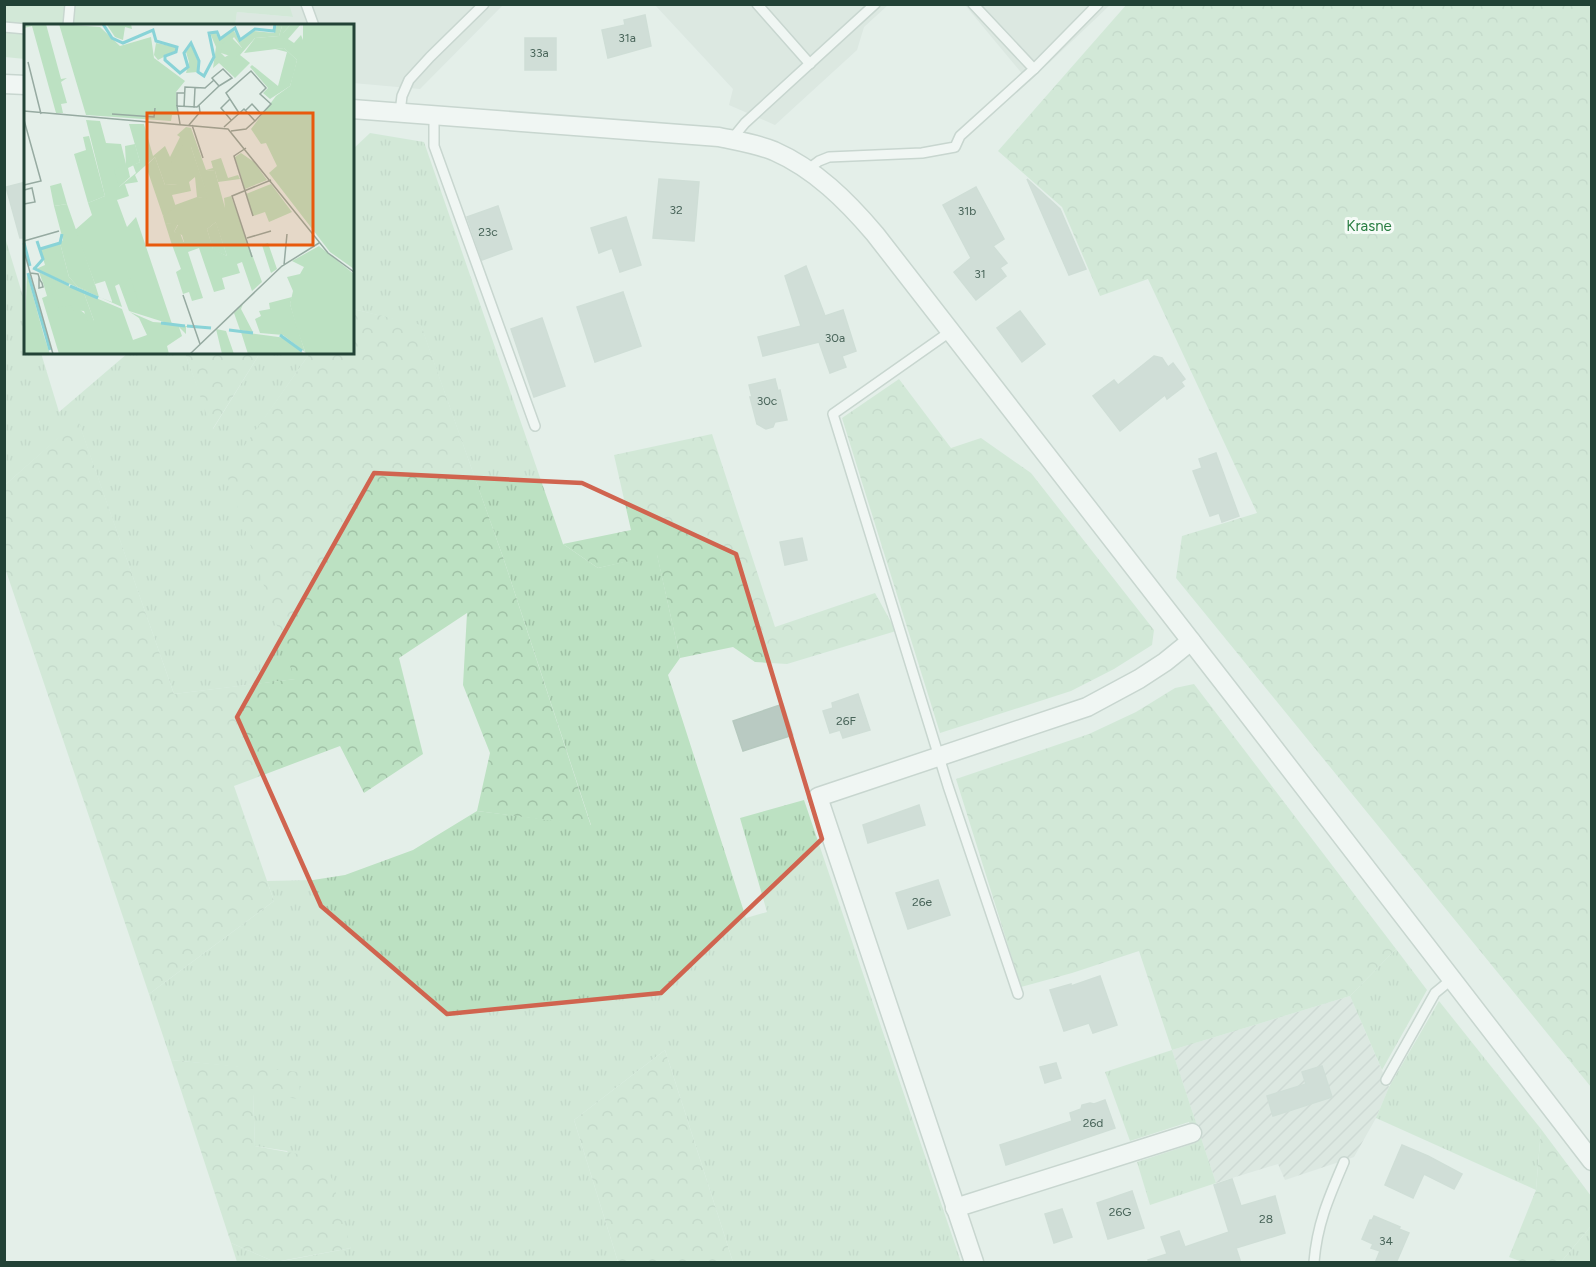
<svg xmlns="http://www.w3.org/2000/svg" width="1596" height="1267" viewBox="0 0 1596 1267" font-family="Figtree,sans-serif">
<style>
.built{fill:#d2dfd8}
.industrial{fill:url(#industrial-furrows)}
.grass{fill:url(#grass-tufts)}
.forest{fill:url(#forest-crowns)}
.green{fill:#bce1c2}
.building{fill:#b9cac2;stroke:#b6c9bf;stroke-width:1.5}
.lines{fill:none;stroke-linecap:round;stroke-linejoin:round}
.service-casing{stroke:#a6b8b0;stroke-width:12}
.minor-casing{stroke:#a6b8b0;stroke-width:21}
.tertiary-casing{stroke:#a6b8b0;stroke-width:21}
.service{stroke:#fff;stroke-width:9}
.minor{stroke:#fff;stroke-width:18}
.tertiary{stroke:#fff;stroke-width:18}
.marked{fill:none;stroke:#d0644f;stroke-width:4.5;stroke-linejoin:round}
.labels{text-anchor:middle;stroke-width:6;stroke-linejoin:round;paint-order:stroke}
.number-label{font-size:12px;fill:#486459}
.park-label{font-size:15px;fill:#287d41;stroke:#f5fbf7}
.inset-river{fill:none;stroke:#89d3d7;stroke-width:3}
.inset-road{fill:none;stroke:#96aaa1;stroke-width:1.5}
.view{fill:#e8590c;fill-opacity:0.15;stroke:#e8590c;stroke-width:3}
.inset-edge{fill:none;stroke:#224236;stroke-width:3}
</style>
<defs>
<pattern id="industrial-furrows" width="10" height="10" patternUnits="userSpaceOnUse" patternTransform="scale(1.5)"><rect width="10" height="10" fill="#d2dfd8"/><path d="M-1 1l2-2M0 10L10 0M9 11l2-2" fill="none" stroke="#b4c1ba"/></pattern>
<pattern id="grass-tufts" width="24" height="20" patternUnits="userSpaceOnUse" patternTransform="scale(1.5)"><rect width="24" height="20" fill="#bce1c2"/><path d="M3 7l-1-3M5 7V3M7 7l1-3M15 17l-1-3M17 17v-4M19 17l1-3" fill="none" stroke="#a1c2a7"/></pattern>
<pattern id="forest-crowns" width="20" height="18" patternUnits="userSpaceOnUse" patternTransform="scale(1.5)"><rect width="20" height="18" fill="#bce1c2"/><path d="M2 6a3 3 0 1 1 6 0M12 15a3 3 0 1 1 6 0" fill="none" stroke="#a1c2a7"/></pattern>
</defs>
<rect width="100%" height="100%" fill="#e4efe9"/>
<!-- built -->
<g class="built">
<polygon points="289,5 503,5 420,89 353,83 352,26 235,26 237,12 292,17"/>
<polygon points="655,5 888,5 864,27 857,50 775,125 729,105 733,89"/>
<polygon points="965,5 1110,5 1029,82"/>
</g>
<!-- industrial -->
<polygon class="industrial" points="1350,996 1389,1087 1376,1118 1354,1157 1285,1180 1278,1164 1216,1183 1172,1050"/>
<!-- grass -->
<g class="grass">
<polygon points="370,133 424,142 563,544 598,568 657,554 680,658 668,675 746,918 767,912 740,818 804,800 961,1262 733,1262 665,1050 574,1120 618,1262 277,1262 351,1248 287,1151 255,1146 253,1094 299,1073 171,1060 149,994 274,901 267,881 313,880 345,875 413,850 477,811 591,825 504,560 421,326 353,309 353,149"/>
<polygon points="4,234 25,303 26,352 41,353 59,412 128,353 185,353 213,429 260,353 310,353 227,472 296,679 174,694 78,421 5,485"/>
<polygon points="1396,949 1427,990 1382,1070 1350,996"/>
<polygon points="1439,1001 1541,1129 1536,1190 1376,1118 1389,1087"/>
<polygon points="1172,1050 1216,1183 1150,1205 1137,1162 1195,1143 1189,1122 1130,1141 1105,1072"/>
<polygon points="1591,1226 1591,1262 1561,1262"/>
<polygon points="231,1243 275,1262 237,1262"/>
</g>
<!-- forest -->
<g class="forest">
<polygon points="1127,4 1591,5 1591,1087 1176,578 1182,536 1257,513 1148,279 1100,296 1062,207 998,151"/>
<polygon points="353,309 421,325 504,560 591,826 477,811 490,753 463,685 467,613 399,658 423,754 364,793 340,746 234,786 274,901 149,994 5,568 5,485 78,420 174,694 295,679 226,472 310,353 352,352"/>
<polygon points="185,353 260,353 212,430"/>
<polygon points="899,379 951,448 981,438 1031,473 1154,630 1152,645 1114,669 1071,691 940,733 842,418"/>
<polygon points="712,434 775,627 875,593 896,631 787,664 755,662 733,647 680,658 657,555 598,568 563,544 631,530 614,455"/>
<polygon points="1194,684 1396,949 1350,996 1172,1050 1139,951 1072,973 1021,987 956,779 1089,734 1136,712 1175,688"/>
<polygon points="665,1050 733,1262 618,1262 574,1120"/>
<polygon points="171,1060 299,1072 300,1099 253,1094 255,1146 319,1158 332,1179 351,1248 275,1262 231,1243"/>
<polygon points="1541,1129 1591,1196 1591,1226 1561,1262 1522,1262 1509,1257 1536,1190"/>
</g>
<!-- green -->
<polygon class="green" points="289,4 293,17 237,12 235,26 26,26 25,59 5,57 4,5"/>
<!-- building -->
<g class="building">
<polygon points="645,15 651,46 608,58 602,30 625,25 624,20"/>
<rect x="525" y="38" width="31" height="32"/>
<polygon points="659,179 699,182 694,241 653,238"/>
<polygon points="1027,179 1060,209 1086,269 1069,275"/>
<polygon points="26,182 26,238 20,238 6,187"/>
<polygon points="976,187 1004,239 993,246 1007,263 1000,268 1006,276 976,300 954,272 971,258 943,205"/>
<polygon points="498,206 512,249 482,260 467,217"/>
<polygon points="626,217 641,265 620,272 612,248 599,253 591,228"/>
<polygon points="806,266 825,316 843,310 856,351 842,356 846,367 830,373 819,342 763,356 758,337 801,326 785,276"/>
<polygon points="623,292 641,346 595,362 577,307"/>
<polygon points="1020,311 1045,344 1022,362 997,328"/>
<polygon points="542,318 565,386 534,397 511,329"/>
<polygon points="1154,356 1162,358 1168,367 1173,363 1185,379 1181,382 1184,386 1167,399 1165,395 1120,431 1093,396 1114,380 1118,385"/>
<polygon points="775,379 778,391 780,390 787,420 775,422 773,427 766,429 757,424 750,397 752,397 749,385"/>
<polygon points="1216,453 1239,516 1222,522 1219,513 1210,516 1193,471 1202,468 1199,459"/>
<polygon points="802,538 807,560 785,565 780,542"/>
<polygon points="858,694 870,730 843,738 840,730 830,733 823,711 833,708 832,703"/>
<polygon points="783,704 793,735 743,751 733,721"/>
<polygon points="919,805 925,825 868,843 863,825"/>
<polygon points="938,880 950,915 908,929 896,893"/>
<polygon points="1100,976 1117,1025 1093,1033 1089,1023 1064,1031 1050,990 1071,984 1071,986"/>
<polygon points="1056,1063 1061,1078 1045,1083 1040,1067"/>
<polygon points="1322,1066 1332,1097 1273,1116 1267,1096 1306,1084 1302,1072"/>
<polygon points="1105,1100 1115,1128 1006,1165 1000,1145 1072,1121 1070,1113 1081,1109 1082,1105 1090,1103 1094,1104"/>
<polygon points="1402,1145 1428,1156 1462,1174 1454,1189 1424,1174 1413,1198 1385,1185"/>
<polygon points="1232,1179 1241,1206 1275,1196 1285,1233 1236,1248 1241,1263 1149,1263 1148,1260 1167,1254 1161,1237 1179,1231 1185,1247 1229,1232 1214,1185"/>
<polygon points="1132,1191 1144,1228 1108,1239 1097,1203"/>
<polygon points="1062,1209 1072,1237 1054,1243 1045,1214"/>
<polygon points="1374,1216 1400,1227 1399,1229 1409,1233 1396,1263 1375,1263 1380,1251 1371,1248 1373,1244 1362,1239 1370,1220 1372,1220"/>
</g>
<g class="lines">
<defs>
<g id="service">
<polyline points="306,4 314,26"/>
<polyline points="757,4 810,64"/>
<polyline points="68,26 70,4"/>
<polyline points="4,27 26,29"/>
<polyline points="1034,69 1098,4"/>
<polyline points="400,112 402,96 409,80 430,57 484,4"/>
<polyline points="434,114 434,146 535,426"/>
<polyline points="731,140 745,123 875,4"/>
<polyline points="807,170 819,161 829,157 922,153 955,147 960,136 1034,69 973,4"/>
<polyline points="951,331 833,414 948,786 1018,994"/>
<polyline points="1386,1080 1435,993 1452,979"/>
<path d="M1314,1262C1317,1224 1329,1197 1344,1162"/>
</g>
<g id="minor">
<polyline points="955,1208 1192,1133"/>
<polyline points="974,1262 818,797 1087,707 1139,679 1165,662 1191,641"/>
</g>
<g id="tertiary">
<polyline points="4,84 26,85"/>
<path d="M352,109L719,137C738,141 757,144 774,151C815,169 847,201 875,234L1240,704L1592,1161"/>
</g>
</defs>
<!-- service casing -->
<use href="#service" class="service-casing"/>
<!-- minor casing -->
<use href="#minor" class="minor-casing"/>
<!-- tertiary casing -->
<use href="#tertiary" class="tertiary-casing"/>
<!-- service -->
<use href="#service" class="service"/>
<!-- minor -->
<use href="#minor" class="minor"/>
<!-- tertiary -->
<use href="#tertiary" class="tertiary"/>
</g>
<!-- marked area -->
<path d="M0 0H1596V1267H0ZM374,473L582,483L736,554L822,839L661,993L447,1014L321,906L237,717Z" fill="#e4efe9" fill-opacity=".55" fill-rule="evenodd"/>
<path class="marked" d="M374,473L582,483L736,554L822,839L661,993L447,1014L321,906L237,717Z"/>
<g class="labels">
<!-- number labels -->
<g class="number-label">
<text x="627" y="42">31a</text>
<text x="539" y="57">33a</text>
<text x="676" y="214">32</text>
<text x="967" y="215">31b</text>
<text x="488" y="236">23c</text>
<text x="980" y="278">31</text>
<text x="835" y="342">30a</text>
<text x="767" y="405">30c</text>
<text x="846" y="725">26F</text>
<text x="922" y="906">26e</text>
<text x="1093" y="1127">26d</text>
<text x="1120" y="1216">26G</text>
<text x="1266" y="1223">28</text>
<text x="1386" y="1245">34</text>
</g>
<!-- park labels -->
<g class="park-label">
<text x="1369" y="231">Krasne</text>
</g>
</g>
<!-- overview -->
<g transform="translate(24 24)">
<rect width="330" height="330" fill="#e4efe9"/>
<path d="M0,0H22L37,55L43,54L37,58L43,79L37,80L39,89H32L8,2L0,4ZM107,0L108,5L101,3L99,16L91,13L83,1ZM253,0H267L259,9L258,2L255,12L231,14L216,31L226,39L211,54L195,39L189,44L192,23L186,9L191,8L196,16L209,5L216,17L230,7L250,9ZM210,13L218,24L201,33L197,29ZM132,19L151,23L153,26L134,36L130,31ZM167,21L174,37L173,48L162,49L165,38L162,28ZM260,24L273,36L270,49L266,62L246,75L239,69L244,64L226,43L228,41L254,62L263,28L251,25ZM62,96L76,97L82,119L97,120L102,140L95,163L112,149L109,141L116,138L105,100H120L129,132L141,122L146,133L156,113L153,111L162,103L167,104L182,146L191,147L201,184L200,174L207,172L229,233L238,258L228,267L218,238L213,240L216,249L198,254L201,265L190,268L175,224L164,228L179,274L168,277L165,268L159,270L152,248L157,245L147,218H160L158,211L150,208L154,201L141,199L139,192L151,181L173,173L184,174L167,123L154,160L141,161L131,133L111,151L114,158L101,160L105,172L93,176L103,203L112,193L148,300L169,303H162V310L155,303L158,312L143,322L145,330H35L18,274L23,272L20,262H26L70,297L60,269L98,285L109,316L123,311L115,294L106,288L129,298L143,299L105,287L95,260L91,262L98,283L12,245L21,241L16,224L36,219L45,253L54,263L66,267L71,260L51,206L68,191L64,179L81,172ZM192,198V199L203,232L189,225L183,205ZM81,257L88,277V278L75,273L71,260ZM37,159L43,180L30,182L26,162ZM244,219L253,245L247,249L238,221ZM3,250L20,312L26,330H0ZM268,273L266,280L281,328L259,311L236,309L231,295L237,292L235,287L246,285L245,279ZM219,280L217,285L229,308L216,306L210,289ZM192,305L202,307L210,330H198ZM217,308L262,314L280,330H224Z" fill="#bce1c2" fill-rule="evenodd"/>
<path d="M267,0H277L264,15L270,19L277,11L279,16V0H330V245L306,228L245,149L253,142L242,119L237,120L227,105L252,72L266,62L273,36L260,24L220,29L231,14L255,12L258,2H261L259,9ZM207,13L218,24L221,22L212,34L197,29L198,20ZM65,112L81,172L64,179L50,130L62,126L59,113ZM111,120L116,138L104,144L106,153L95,163L90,146L102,140L101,122ZM159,121L167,123L185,175L173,173L171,153L165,158L167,167L148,171L152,183L139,192L122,142L131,133L141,161L154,160L147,138ZM217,129L230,138L243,156L221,165L211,133ZM197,134L204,154L214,151L216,155L194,158L191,147L182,146L189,144L187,137ZM247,160L268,188L245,198L241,188L229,192L222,170ZM43,180L71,260L67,268L54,263L45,253L36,219L39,216L30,182ZM192,198L203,232L189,226L183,205ZM141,199L154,200L150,208L156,209L160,219L147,218ZM295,222L330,250V330H282L273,305L266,280L269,267L263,253L276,250L280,243L268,237ZM15,248L60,269L70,297L64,299L60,287L49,286L47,281L33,284L26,262H20ZM106,253L116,282L104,278L99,264Z" fill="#bce1c2"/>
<path d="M35,0L76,3L96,22L127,13L130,34L161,57L152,68L154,91H148L147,97L62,91Z" fill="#bce1c2"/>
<path class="inset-river" d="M79,0L88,14L99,19L129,6L132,17L153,23L152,28L141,32V36L156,49L164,43L160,29L167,19L175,37L174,48L180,52L190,33L185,9L193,8L196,15L211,4L216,16L231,5L250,7L251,0M0,219L6,242M16,225L36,219L38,210M9,244L45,261M11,244L19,235L13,217M4,249L26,326M46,262L74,274M137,299L161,302M163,302L187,304M205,306L229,309M256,311L278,327"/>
<path class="inset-road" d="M4,38L17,90M206,75L197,84L207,96M153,82V69H161M160,83L161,63L181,64L190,56M170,84L171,64M0,87L204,105L304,229L330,248M221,87L228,80L237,90M215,89L202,69L227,47L242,64L236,70L247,80L231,97M88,90L130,93L131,84M0,96L17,157L0,161M156,100L153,82L173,83L195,62L188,54L199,45L208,54L195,62M165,101L176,88L175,81M168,101L179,134M200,103L220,85L231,97L222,105L207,107M222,124L210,132L229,192M0,166L8,164L11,178L0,180M223,214L247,207M0,217L35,207M0,227L29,330M228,233L208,172L247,156M260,241L263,210M6,249L14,250L16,256L18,259L19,263L15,264V253M159,271L176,320M166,330L258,242L295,219"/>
<path class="view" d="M123,89H289V221H123Z"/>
<rect width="330" height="330" class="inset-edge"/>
</g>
<!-- border -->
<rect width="1596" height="1267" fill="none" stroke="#224236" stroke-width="12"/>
</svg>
